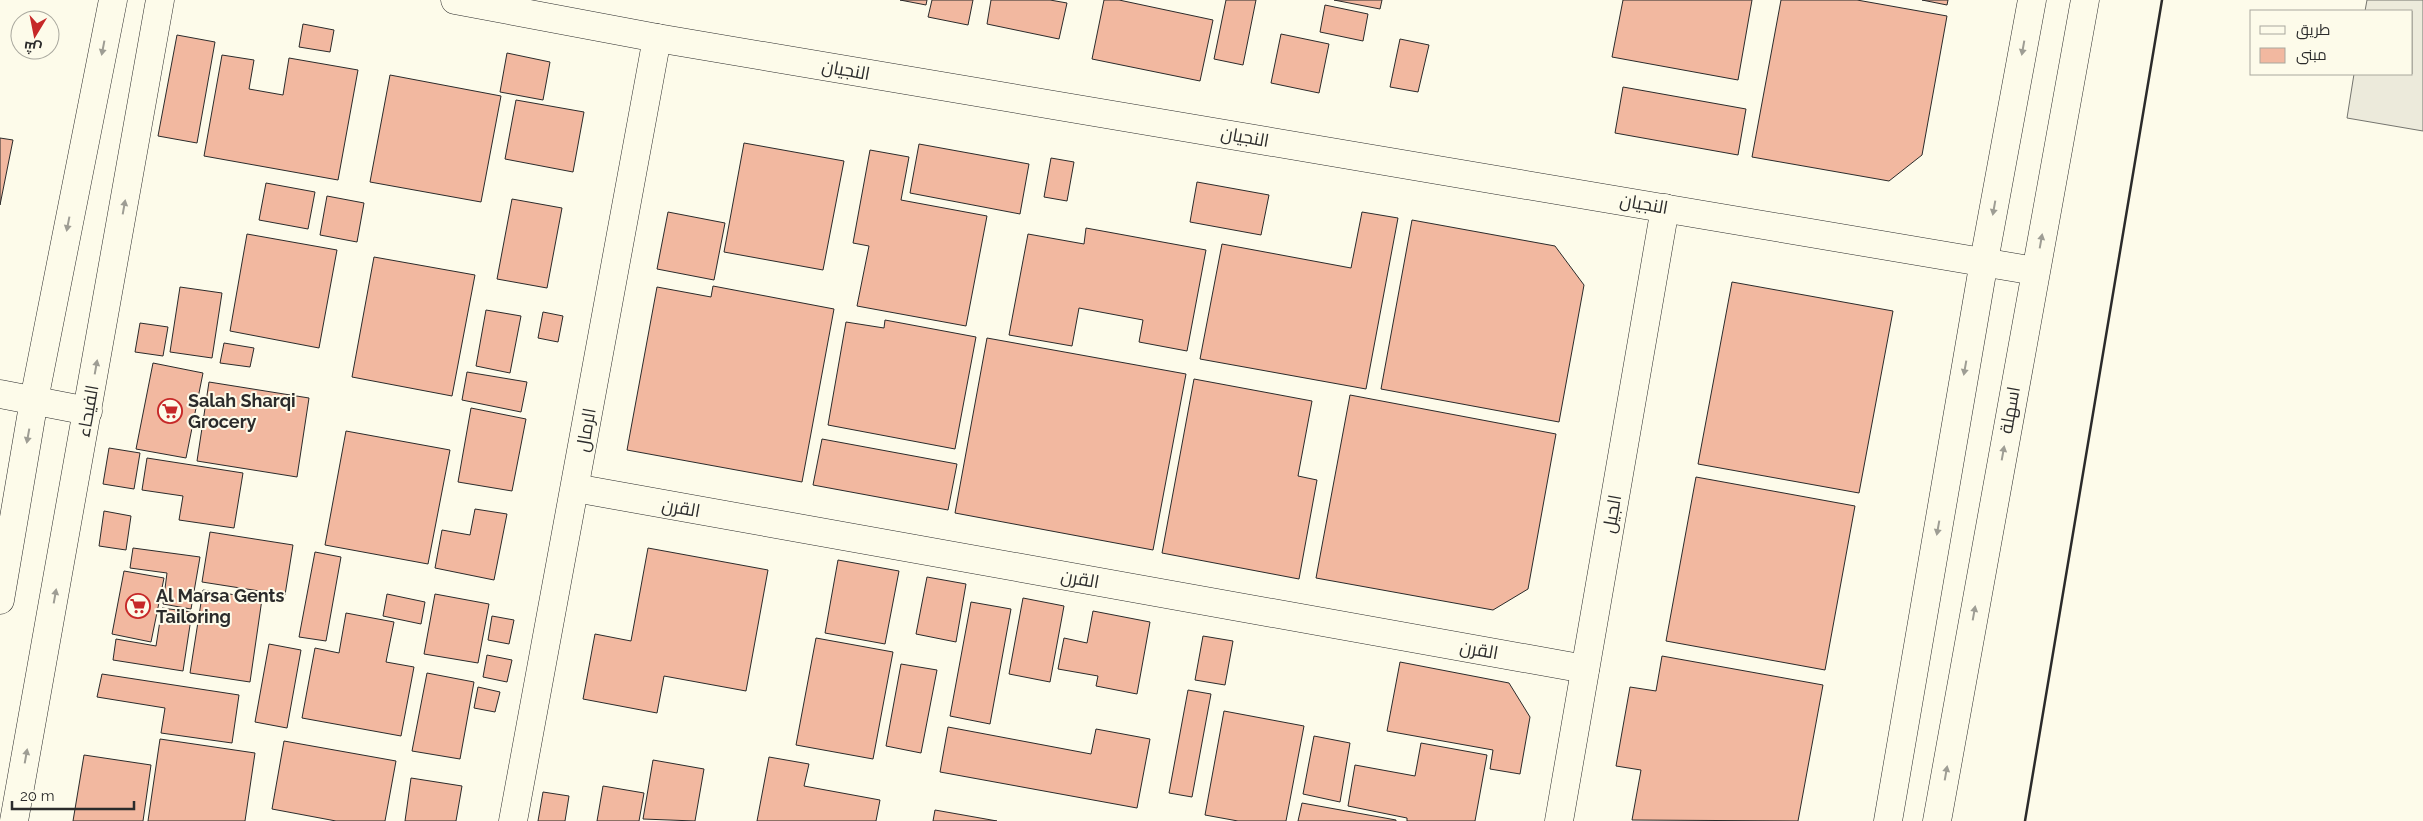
<svg xmlns="http://www.w3.org/2000/svg" width="2423" height="821" viewBox="0 0 2423 821" font-family="Raleway,Cairo,sans-serif">
<style>
.parking{fill:#eceadb;stroke:#74746e}
.building{fill:#f2b8a0;stroke:#2b2b2b}
.lines{fill:none;stroke-linecap:round;stroke-linejoin:round}
.minor-casing{stroke:#2b2b2b;stroke-width:29}
.minor{stroke:#fdfbea;stroke-width:28}
.wall{stroke:#2b2b2b;stroke-width:2.5}
.oneway{fill:#9e9d94}
.labels{text-anchor:middle;stroke-width:4;stroke-linejoin:round;paint-order:stroke}
.street-label{font-size:18px;fill:#2b2b2b;stroke:#fdfbea}
.poi-label{font-size:18px;font-weight:bold;fill:#2b2b2b;stroke:#fdfbea;text-anchor:start}
</style>
<rect width="100%" height="100%" fill="#fdfbea"/>
<!-- parking -->
<polygon class="parking" points="2367,0 2423,0 2423,131 2347,118 2354,74 2412,74 2412,11 2365,11"/>
<!-- building -->
<g class="building">
<polygon points="900,0 927,0 926,5"/>
<polygon points="932,0 973,0 968,25 928,17"/>
<polygon points="991,0 1050,0 1067,3 1059,39 987,24"/>
<polygon points="1104,0 1119,0 1213,20 1200,81 1092,59"/>
<polygon points="1226,0 1256,0 1243,65 1214,59"/>
<polygon points="1334,0 1382,0 1380,9"/>
<polygon points="1623,0 1752,0 1738,80 1612,57"/>
<polygon points="1781,0 1857,0 1947,16 1922,155 1889,181 1752,157"/>
<polygon points="1922,0 1948,0 1947,5"/>
<polygon points="1325,5 1368,14 1363,41 1320,32"/>
<polygon points="303,24 334,30 330,52 299,47"/>
<polygon points="1281,34 1329,44 1319,93 1271,83"/>
<polygon points="177,35 215,42 197,143 158,136"/>
<polygon points="1400,39 1429,45 1418,92 1390,87"/>
<polygon points="507,53 550,62 543,100 500,92"/>
<polygon points="222,55 254,60 249,89 283,95 289,58 358,70 338,180 204,156"/>
<polygon points="390,75 501,96 481,202 370,182"/>
<polygon points="1623,87 1746,109 1738,155 1615,133"/>
<polygon points="516,100 584,112 573,172 505,159"/>
<polygon points="0,138 13,140 0,205"/>
<polygon points="744,143 844,161 823,270 724,252"/>
<polygon points="919,144 1029,164 1020,214 910,193"/>
<polygon points="870,150 909,157 901,200 987,216 966,326 857,306 869,246 853,243"/>
<polygon points="1051,158 1074,162 1067,201 1044,197"/>
<polygon points="1197,182 1269,195 1261,235 1190,222"/>
<polygon points="266,183 315,192 308,229 259,220"/>
<polygon points="327,196 364,203 357,242 320,235"/>
<polygon points="512,199 562,208 547,288 497,279"/>
<polygon points="668,212 725,223 714,280 657,269"/>
<polygon points="1362,212 1398,218 1366,389 1200,359 1222,244 1351,268"/>
<polygon points="1412,220 1555,246 1584,285 1559,422 1381,389"/>
<polygon points="1086,228 1206,250 1187,351 1139,342 1143,320 1079,308 1072,346 1009,335 1028,234 1084,244"/>
<polygon points="247,234 337,250 319,348 230,331"/>
<polygon points="374,257 475,275 452,396 352,377"/>
<polygon points="1732,282 1893,311 1859,493 1698,464"/>
<polygon points="713,286 834,309 802,482 627,450 657,287 711,297"/>
<polygon points="180,287 222,293 212,358 170,352"/>
<polygon points="486,310 521,316 510,373 476,366"/>
<polygon points="543,312 563,316 558,342 538,338"/>
<polygon points="885,320 976,337 955,449 828,425 846,322 884,328"/>
<polygon points="140,323 168,327 163,356 135,352"/>
<polygon points="987,338 1186,374 1153,550 955,513"/>
<polygon points="224,343 254,348 250,367 220,363"/>
<polygon points="153,363 203,373 186,458 136,449"/>
<polygon points="467,372 527,382 521,412 462,400"/>
<polygon points="1194,379 1312,401 1298,476 1317,480 1299,579 1162,553"/>
<polygon points="209,382 309,398 297,477 197,461"/>
<polygon points="1350,395 1556,434 1528,589 1493,610 1316,578"/>
<polygon points="471,408 526,419 512,491 458,482"/>
<polygon points="346,431 450,450 428,564 325,545"/>
<polygon points="822,439 957,464 948,510 813,485"/>
<polygon points="109,448 140,453 134,489 103,484"/>
<polygon points="147,458 243,473 234,528 179,520 183,496 142,490"/>
<polygon points="1696,477 1855,506 1825,670 1666,641"/>
<polygon points="475,509 507,514 494,580 435,568 442,530 470,535"/>
<polygon points="104,511 131,516 126,550 99,546"/>
<polygon points="210,532 293,545 285,595 202,582"/>
<polygon points="133,548 200,557 191,609 163,604 167,573 130,568"/>
<polygon points="648,548 768,570 746,691 664,676 657,713 583,699 595,634 631,641"/>
<polygon points="315,552 341,557 326,641 299,637"/>
<polygon points="838,560 899,571 885,644 825,633"/>
<polygon points="124,571 164,578 151,642 112,634"/>
<polygon points="927,577 966,584 956,642 916,634"/>
<polygon points="203,590 262,599 250,682 190,673"/>
<polygon points="387,594 425,602 421,624 383,616"/>
<polygon points="435,594 489,604 478,663 424,654"/>
<polygon points="1023,598 1064,606 1050,682 1009,674"/>
<polygon points="971,602 1011,609 990,724 950,716"/>
<polygon points="162,608 192,612 183,671 113,660 116,639 156,646"/>
<polygon points="1093,611 1150,622 1137,694 1096,686 1098,676 1058,669 1064,638 1087,643"/>
<polygon points="346,613 394,622 386,662 414,667 401,736 302,718 315,648 339,653"/>
<polygon points="492,616 514,620 509,644 488,640"/>
<polygon points="1203,636 1233,641 1225,685 1195,680"/>
<polygon points="816,638 893,652 873,759 796,745"/>
<polygon points="269,644 301,650 287,728 255,722"/>
<polygon points="487,655 512,660 507,682 483,677"/>
<polygon points="1662,656 1823,685 1798,821 1632,820 1641,770 1616,766 1630,687 1656,691"/>
<polygon points="1400,662 1509,683 1530,717 1520,774 1490,769 1493,750 1387,731"/>
<polygon points="901,664 937,670 921,753 886,746"/>
<polygon points="427,673 474,682 460,759 412,751"/>
<polygon points="102,674 239,695 232,743 161,733 165,708 97,697"/>
<polygon points="478,687 500,692 495,712 474,708"/>
<polygon points="1188,690 1211,694 1192,797 1169,793"/>
<polygon points="1224,711 1304,726 1286,821 1238,821 1205,815"/>
<polygon points="948,727 1091,754 1096,729 1150,739 1137,808 940,772"/>
<polygon points="1314,736 1350,743 1340,802 1303,794"/>
<polygon points="160,739 255,753 245,821 148,821"/>
<polygon points="284,741 396,761 385,821 336,821 272,809"/>
<polygon points="1421,743 1487,755 1475,821 1407,821 1407,818 1348,806 1355,765 1415,776"/>
<polygon points="84,755 151,765 143,821 73,821"/>
<polygon points="769,757 809,764 804,786 880,800 876,821 757,821"/>
<polygon points="653,760 704,769 695,821 643,819"/>
<polygon points="411,778 462,786 456,821 405,821"/>
<polygon points="603,786 644,793 639,821 597,821"/>
<polygon points="543,792 569,796 565,821 538,821"/>
<polygon points="1302,803 1396,820 1396,821 1298,821"/>
<polygon points="935,810 997,821 933,821"/>
</g>
<g class="lines">
<defs>
<g id="minor">
<polyline points="455,0 657,38 2035,271"/>
<polyline points="0,394 88,411"/>
<polyline points="575,488 1585,669"/>
<polyline points="0,600 34,400 113,0"/>
<polyline points="14,821 160,0"/>
<polyline points="513,821 657,38"/>
<polyline points="1559,821 1665,208"/>
<polyline points="1888,821 1984,261 2032,0"/>
<polyline points="1937,821 2085,0"/>
</g>
</defs>
<!-- minor casing -->
<use href="#minor" class="minor-casing"/>
<!-- minor -->
<use href="#minor" class="minor"/>
<!-- wall -->
<polyline class="wall" points="2025,821 2162,0"/>
</g>
<!-- one-way arrows -->
<defs><path id="oneway-solid" d="M-6-.8H1V-3.2L6.5 0L1 3.2V.8H-6Z" transform="scale(1.25)"/></defs>
<g class="oneway">
<use href="#oneway-solid" transform="translate(103 48) rotate(101)"/>
<use href="#oneway-solid" transform="translate(2023 48) rotate(100)"/>
<use href="#oneway-solid" transform="translate(124 207) rotate(-80)"/>
<use href="#oneway-solid" transform="translate(1994 208) rotate(100)"/>
<use href="#oneway-solid" transform="translate(68 224) rotate(101)"/>
<use href="#oneway-solid" transform="translate(2041 241) rotate(-80)"/>
<use href="#oneway-solid" transform="translate(96 367) rotate(-80)"/>
<use href="#oneway-solid" transform="translate(1965 368) rotate(100)"/>
<use href="#oneway-solid" transform="translate(28 436) rotate(100)"/>
<use href="#oneway-solid" transform="translate(2003 453) rotate(-80)"/>
<use href="#oneway-solid" transform="translate(1938 528) rotate(100)"/>
<use href="#oneway-solid" transform="translate(55 596) rotate(-80)"/>
<use href="#oneway-solid" transform="translate(1974 613) rotate(-80)"/>
<use href="#oneway-solid" transform="translate(26 756) rotate(-80)"/>
<use href="#oneway-solid" transform="translate(1946 773) rotate(-80)"/>
</g>
<!-- icons -->
<defs>
<symbol id="supermarket-ring" viewBox="-11 -11 22 22"><circle r="9.5" fill="#fdfbea" stroke="#c62828" stroke-width="1.5"/><path d="M-6-5.5h2.5l.6 2H6L4.5 2H-2.5L-4.4-4H-6ZM-1.5 3.2a1.3 1.3 0 1 0 .1 0ZM3 3.2a1.3 1.3 0 1 0 .1 0Z" fill="#c62828"/></symbol>
</defs>
<g fill-rule="evenodd">
<use href="#supermarket-ring" x="156" y="397" width="28" height="28"/>
<use href="#supermarket-ring" x="124" y="592" width="28" height="28"/>
</g>
<g class="labels">
<!-- street labels -->
<g class="street-label">
<text transform="translate(846 70) rotate(10)" y="6">النجيان</text>
<text transform="translate(1245 137) rotate(10)" y="6">النجيان</text>
<text transform="translate(1644 204) rotate(10)" y="6">النجيان</text>
<text transform="translate(2010 410) rotate(-80)" y="6">اسهلة</text>
<text transform="translate(88 411) rotate(-80)" y="6">الفيحاء</text>
<text transform="translate(586 430) rotate(-80)" y="6">الرمال</text>
<text transform="translate(681 508) rotate(10)" y="6">القرن</text>
<text transform="translate(1612 514) rotate(-80)" y="6">الجيل</text>
<text transform="translate(1080 579) rotate(10)" y="6">القرن</text>
<text transform="translate(1479 650) rotate(10)" y="6">القرن</text>
</g>
<!-- poi labels -->
<g class="poi-label">
<text x="188" y="407">Salah Sharqi<tspan x="188" dy="21">Grocery</tspan></text>
<text x="156" y="602">Al Marsa Gents<tspan x="156" dy="21">Tailoring</tspan></text>
</g>
</g>
<!-- legend -->
<rect x="2250" y="10" width="162" height="65" fill="#fdfbea" stroke="#a9a89e"/>
<rect x="2260" y="26" width="25" height="8" fill="#fdfbea" stroke="#a9a89e"/>
<text x="2296" y="35" font-size="15" fill="#2b2b2b">طريق</text>
<rect x="2260" y="48" width="25" height="15" fill="#f2b8a0" stroke="#a9a89e"/>
<text x="2296" y="60" font-size="15" fill="#2b2b2b">مبنى</text>
<!-- north arrow -->
<g transform="translate(35 35) rotate(190)"><circle r="24" fill="#fdfbea" stroke="#a9a89e"/>
<path d="M0-4L9 19L0 12L-9 19Z" fill="#c62828"/>
<text y="-8" font-size="14" font-weight="bold" text-anchor="middle" fill="#2b2b2b">ش</text>
</g>
<!-- scale -->
<path d="M12 801v8h122v-8" fill="none" stroke="#2b2b2b" stroke-width="2.5"/>
<text x="20" y="801" font-size="15" fill="#2b2b2b" stroke="#fdfbea" stroke-width="4" paint-order="stroke">20 m</text>
</svg>
